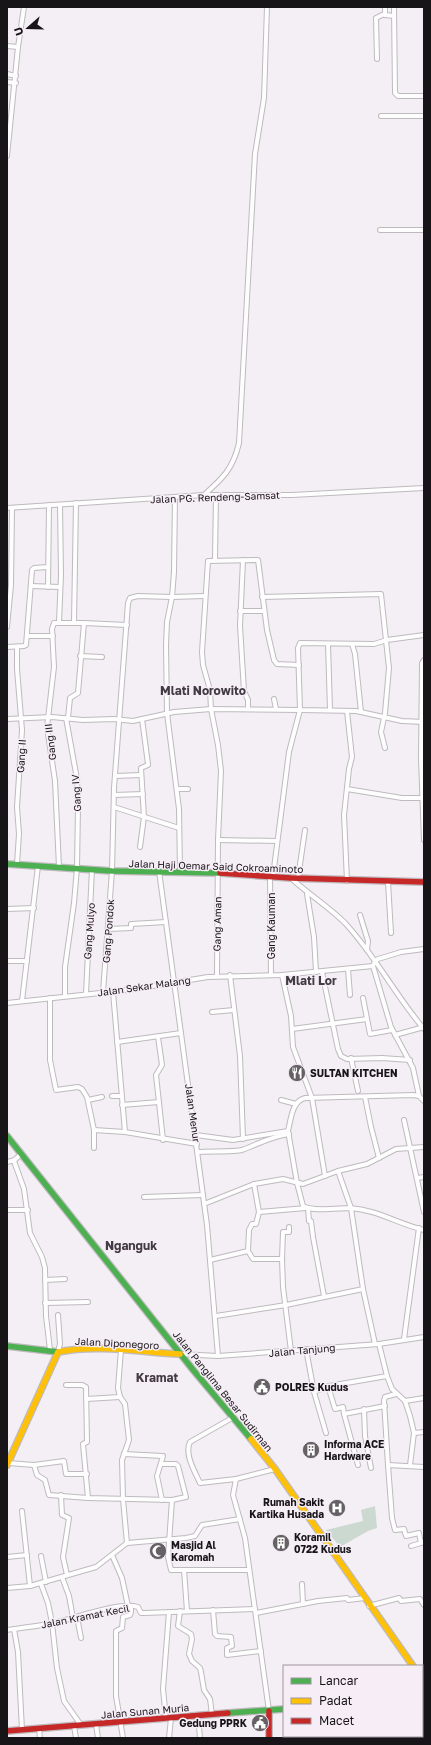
<svg xmlns="http://www.w3.org/2000/svg" width="431" height="1745" viewBox="0 0 431 1745" font-family="'Golos Text',sans-serif">
<style>
.green{fill:#cbd9d0}
.lines{fill:none;stroke-linecap:round;stroke-linejoin:round}
.street-casing{stroke:#bebabe;stroke-width:6}
.fast-casing{stroke:#bebabe;stroke-width:8}
.slow-casing{stroke:#bebabe;stroke-width:8}
.jam-casing{stroke:#bebabe;stroke-width:8}
.street{stroke:#fdfdfe;stroke-width:4}
.fast{stroke:#4caf50;stroke-width:5.5}
.slow{stroke:#ffc107;stroke-width:5.5}
.jam{stroke:#c62828;stroke-width:5.5}
.labels{text-anchor:middle;stroke-width:3;stroke-linejoin:round;paint-order:stroke}
.street-label{font-size:10px;fill:#181518;stroke:#f6edf7}
.poi-label{font-size:10px;font-weight:bold;fill:#181518;stroke:#f6edf7;text-anchor:start}
.quarter-label{font-size:12px;font-weight:bold;fill:#423b43;stroke:#f6edf7}
</style>
<rect width="100%" height="100%" fill="#f4eff5"/>
<!-- green -->
<polygon class="green" points="375,1506 377,1528 368,1531 340,1547 326,1530 363,1521 361,1510"/>
<g class="lines">
<defs>
<g id="street">
<polyline points="385,7 385,15 394,16"/>
<polyline points="394,7 395,93 398,96 424,96"/>
<polyline points="7,46 18,47"/>
<polyline points="377,59 376,18 384,14"/>
<polyline points="7,74 16,76"/>
<polyline points="7,82 16,83"/>
<polyline points="381,116 424,116"/>
<polyline points="7,156 18,47 24,7"/>
<polyline points="380,230 424,230"/>
<path d="M204,495C223,478 233,469 239,443L255,154L264,98L267,7"/>
<polyline points="7,508 204,495 292,495 424,488"/>
<polyline points="215,560 216,495"/>
<polyline points="243,560 240,626 244,691 248,700 248,709"/>
<polyline points="31,586 60,587"/>
<polyline points="48,587 49,505"/>
<polyline points="262,597 381,594 389,668 385,713 381,732 385,748"/>
<polyline points="240,611 264,611"/>
<polyline points="59,622 61,575 60,505"/>
<polyline points="74,623 76,503"/>
<polyline points="7,627 11,585 12,508"/>
<polyline points="424,635 387,640 374,644 300,643 298,648 300,710 356,711 402,721 424,722"/>
<polyline points="28,636 53,636"/>
<polyline points="328,644 330,710"/>
<polyline points="352,644 355,654 361,712"/>
<polyline points="7,647 24,646 26,645 32,570 34,568 48,567"/>
<polyline points="80,656 102,657"/>
<polyline points="424,660 422,663 421,759 424,840"/>
<polyline points="274,699 276,709"/>
<polyline points="347,711 352,757 349,769 344,815 347,881"/>
<polyline points="68,718 70,698 78,693 84,623 127,625"/>
<polyline points="7,719 52,717 83,720 114,719 133,721 174,712 211,709 300,710 289,752 273,876"/>
<polyline points="115,776 141,775"/>
<polyline points="177,789 188,789"/>
<polyline points="347,789 402,798 423,798"/>
<polyline points="114,795 143,794"/>
<polyline points="114,807 179,828"/>
<polyline points="218,840 277,841"/>
<polyline points="140,847 144,817 141,768 148,765 148,764 142,719"/>
<polyline points="17,864 19,834 17,807 22,730 17,669 17,647"/>
<polyline points="59,867 55,781 47,727 54,667 52,629 54,623 84,623"/>
<polyline points="159,871 207,1225 218,1356"/>
<polyline points="180,871 179,809 167,713 166,645 167,622 172,597 205,596"/>
<polyline points="270,876 271,975"/>
<path d="M291,878C308,894 329,907 345,923C375,955 395,995 424,1029"/>
<polyline points="298,878 305,830"/>
<polyline points="388,882 391,933"/>
<polyline points="307,894 314,937 316,972"/>
<polyline points="7,909 34,908"/>
<polyline points="360,915 368,941 367,950"/>
<polyline points="108,929 131,928 131,924 166,922"/>
<polyline points="7,961 27,961"/>
<polyline points="348,969 350,995"/>
<polyline points="322,972 338,1049 341,1056 347,1059 382,1058 410,1060"/>
<polyline points="230,975 240,1056 243,1139"/>
<polyline points="282,975 291,1016 293,1047 312,1098 325,1176"/>
<polyline points="217,976 218,840 221,771 218,745 211,709 210,690 203,665 202,652 208,561 258,560 267,630 274,660 277,664 299,665"/>
<polyline points="103,992 112,871 114,788 128,603 130,598 138,596 172,597 174,572 175,497"/>
<polyline points="113,992 125,1132"/>
<polyline points="86,994 92,869"/>
<polyline points="65,996 65,967 74,903 77,868 78,807 77,779 66,718"/>
<polyline points="50,998 50,1060 56,1090 78,1087 82,1089 87,1097 94,1130"/>
<polyline points="363,998 370,1034 392,1030"/>
<polyline points="22,1001 38,866"/>
<polyline points="7,1003 128,990 208,977 282,975 373,966"/>
<polyline points="212,1012 234,1010"/>
<polyline points="292,1029 367,1019"/>
<polyline points="395,1035 424,1027"/>
<polyline points="158,1037 162,1065 156,1075 163,1140"/>
<polyline points="117,1042 181,1033"/>
<polyline points="351,1058 358,1091"/>
<polyline points="112,1096 121,1096"/>
<polyline points="419,1096 413,1068 391,1027 373,966 375,961 378,959 401,952 424,949"/>
<polyline points="365,1097 371,1127 379,1158"/>
<polyline points="88,1100 102,1097"/>
<polyline points="281,1100 296,1104"/>
<polyline points="122,1105 159,1102"/>
<polyline points="404,1120 424,1212"/>
<path d="M288,1131L297,1183L303,1206C312,1212 339,1208 350,1208C378,1210 398,1224 424,1230"/>
<path d="M196,1135L233,1140L288,1131C291,1119 292,1101 305,1098L413,1095L419,1096L424,1101"/>
<polyline points="94,1148 94,1130 125,1132 197,1144"/>
<path d="M198,1152C208,1151 235,1152 242,1150C258,1144 272,1136 289,1134"/>
<polyline points="14,1161 24,1189 30,1233 42,1257 45,1268 46,1316 50,1350"/>
<path d="M7,1162C14,1161 18,1159 21,1152"/>
<polyline points="338,1171 351,1208 363,1289 375,1344"/>
<polyline points="417,1178 424,1177"/>
<polyline points="144,1197 203,1195"/>
<polyline points="204,1204 254,1184 283,1179 303,1184 338,1171 367,1164 396,1149 424,1147"/>
<polyline points="308,1208 309,1221 311,1221 313,1237 324,1296"/>
<polyline points="7,1210 28,1210"/>
<polyline points="259,1212 306,1208"/>
<polyline points="248,1251 253,1259 282,1259 283,1287 291,1351"/>
<polyline points="282,1259 283,1232 289,1232 289,1227"/>
<polyline points="210,1260 248,1251 249,1230 252,1224 256,1224 259,1212 254,1184"/>
<polyline points="45,1280 65,1279"/>
<polyline points="45,1303 88,1302"/>
<polyline points="58,1315 60,1344 58,1352"/>
<polyline points="216,1316 286,1305 363,1289"/>
<polyline points="404,1339 419,1228"/>
<polyline points="379,1344 387,1376 392,1389 405,1401 410,1416 414,1433 410,1465"/>
<polyline points="306,1349 314,1392 329,1386 387,1376"/>
<polyline points="121,1350 118,1388 120,1397 125,1404 129,1440 122,1460 123,1499 127,1543"/>
<polyline points="180,1354 218,1356 379,1344 424,1337"/>
<polyline points="66,1385 82,1385 86,1387 87,1442 83,1444 88,1498 172,1500 168,1557 171,1570 249,1570"/>
<polyline points="328,1386 335,1409 343,1407 344,1414"/>
<polyline points="314,1392 326,1433"/>
<polyline points="86,1399 120,1397"/>
<polyline points="405,1401 424,1398"/>
<polyline points="364,1409 365,1436 371,1468"/>
<path d="M232,1418L190,1442C184,1454 195,1472 200,1483L236,1479"/>
<polyline points="414,1433 424,1432"/>
<polyline points="124,1454 163,1456 157,1476 162,1500"/>
<polyline points="8,1463 34,1465 64,1461 66,1474 87,1474"/>
<polyline points="162,1464 176,1464 178,1466 186,1497 172,1500"/>
<polyline points="34,1465 37,1475 45,1480 49,1495 88,1498"/>
<polyline points="358,1465 344,1414 385,1406"/>
<polyline points="388,1465 384,1401 385,1397 396,1394"/>
<polyline points="424,1467 388,1465 392,1518 395,1530 404,1529 406,1536 419,1533 421,1543 424,1542"/>
<polyline points="61,1495 62,1515 69,1518 63,1557 67,1575"/>
<polyline points="22,1511 30,1586"/>
<polyline points="411,1546 421,1543"/>
<polyline points="112,1555 122,1578 128,1606"/>
<polyline points="41,1556 46,1582"/>
<polyline points="7,1557 27,1555"/>
<polyline points="184,1570 187,1611"/>
<polyline points="62,1577 69,1596 73,1618"/>
<polyline points="41,1584 48,1603 52,1623 57,1668 64,1701 81,1725"/>
<polyline points="302,1584 303,1604"/>
<polyline points="7,1588 30,1586 96,1567 127,1543 186,1538 195,1536 202,1525 240,1519"/>
<polyline points="369,1606 399,1598 401,1601 420,1599 424,1605"/>
<polyline points="213,1610 215,1634 217,1636 231,1637 232,1646 227,1648 227,1655 261,1651"/>
<polyline points="180,1611 178,1626 191,1634 192,1639 189,1654 192,1661 200,1668 201,1672 204,1690 210,1699 212,1715"/>
<polyline points="256,1613 318,1601 347,1598 348,1600 365,1598"/>
<polyline points="77,1617 81,1638"/>
<polyline points="14,1629 18,1652 22,1730"/>
<path d="M7,1630C22,1628 38,1626 53,1623C73,1619 120,1601 138,1607L141,1613H144L255,1609"/>
<polyline points="269,1711 245,1538 233,1495 236,1479 275,1469"/>
<polyline points="198,1716 200,1738"/>
<polyline points="166,1719 163,1689 169,1612"/>
<polyline points="96,1724 98,1738"/>
<polyline points="74,1726 76,1738"/>
<polyline points="39,1729 40,1738"/>
<polyline points="123,1738 116,1696 116,1631 122,1628 123,1617 130,1615 131,1612 131,1606"/>
<polyline points="169,1738 171,1718"/>
</g>
<g id="fast">
<polyline points="7,864 112,871 220,873"/>
<polyline points="7,1136 194,1371 251,1439"/>
<polyline points="7,1346 58,1352"/>
<polyline points="422,1697 424,1697"/>
<polyline points="228,1713 284,1709"/>
</g>
<g id="slow">
<polyline points="251,1439 275,1469 413,1666"/>
<path d="M7,1465L58,1352C99,1344 139,1352 180,1354"/>
<polyline points="422,1678 424,1681"/>
</g>
<g id="jam">
<polyline points="220,873 291,878 424,882"/>
<polyline points="269,1711 269,1738"/>
<polyline points="7,1731 228,1713"/>
</g>
</defs>
<!-- street casing -->
<use href="#street" class="street-casing"/>
<!-- fast casing -->
<use href="#fast" class="fast-casing"/>
<!-- slow casing -->
<use href="#slow" class="slow-casing"/>
<!-- jam casing -->
<use href="#jam" class="jam-casing"/>
<!-- street -->
<use href="#street" class="street"/>
<!-- fast -->
<use href="#fast" class="fast"/>
<!-- slow -->
<use href="#slow" class="slow"/>
<!-- jam -->
<use href="#jam" class="jam"/>
</g>
<!-- icons -->
<defs>
<symbol id="restaurant-disc" viewBox="-11 -11 22 22"><circle r="9.5" fill="#656165" stroke="#f6edf7"/><path d="M-5-6h1v4h1v-4h1v4h1v-4h1v5L-1.5 .5V6h-2V.5L-5-1ZM5-6V6H3V1.5H1.5Q1.5-4 5-6Z" fill="#fff"/></symbol>
<symbol id="civic-disc" viewBox="-11 -11 22 22"><circle r="9.5" fill="#656165" stroke="#f6edf7"/><path d="M-.6-6.5H3V-4.5H.6V-3L4-1V1h2V6H-6V1h2V-1L-.6-3ZM-1.2 2.5V6h2.4V2.5Z" fill="#fff"/></symbol>
<symbol id="building-disc" viewBox="-11 -11 22 22"><circle r="9.5" fill="#656165" stroke="#f6edf7"/><path d="M-4-6H4V6H1V3H-1V6H-4ZM-2.5-4.3h1.7v1.8h-1.7ZM.8-4.3h1.7v1.8H.8ZM-2.5-1h1.7V.8h-1.7ZM.8-1h1.7V.8H.8Z" fill="#fff"/></symbol>
<symbol id="hospital-disc" viewBox="-11 -11 22 22"><circle r="9.5" fill="#656165" stroke="#f6edf7"/><path d="M-5-5h3v3.5h4V-5h3V5h-3V1.5h-4V5h-3Z" fill="#fff"/></symbol>
<symbol id="mosque-disc" viewBox="-11 -11 22 22"><circle r="9.5" fill="#656165" stroke="#f6edf7"/><path d="M3.5-4.9A6 6 0 1 0 3.5 4.9A5 5 0 1 1 3.5-4.9Z" fill="#fff"/></symbol>
</defs>
<g fill-rule="evenodd">
<use href="#restaurant-disc" x="287" y="1063" width="20" height="20"/>
<use href="#civic-disc" x="252" y="1377" width="20" height="20"/>
<use href="#building-disc" x="301" y="1440" width="20" height="20"/>
<use href="#hospital-disc" x="327" y="1498" width="20" height="20"/>
<use href="#building-disc" x="271" y="1533" width="20" height="20"/>
<use href="#mosque-disc" x="148" y="1541" width="20" height="20"/>
<use href="#civic-disc" x="250" y="1713" width="20" height="20"/>
</g>
<g class="labels">
<!-- street labels -->
<g class="street-label">
<text transform="translate(215 497) rotate(-2)" y="4">Jalan PG. Rendeng-Samsat</text>
<text transform="translate(50 742) rotate(-97)" y="4">Gang III</text>
<text transform="translate(21 756) rotate(-87)" y="4">Gang II</text>
<text transform="translate(76 793) rotate(-94)" y="4">Gang IV</text>
<text transform="translate(216 866) rotate(2)" y="4">Jalan Haji Oemar Said Cokroaminoto</text>
<text transform="translate(217 924) rotate(-89)" y="4">Gang Aman</text>
<text transform="translate(271 926) rotate(-90)" y="4">Gang Kauman</text>
<text transform="translate(89 931) rotate(-86)" y="4">Gang Mulyo</text>
<text transform="translate(108 931) rotate(-86)" y="4">Gang Pondok</text>
<text transform="translate(144 986) rotate(-8)" y="4">Jalan Sekar Malang</text>
<text transform="translate(193 1113) rotate(82)" y="4">Jalan Menur</text>
<text transform="translate(117 1343) rotate(3)" y="4">Jalan Diponegoro</text>
<text transform="translate(302 1350) rotate(-5)" y="4">Jalan Tanjung</text>
<text transform="translate(223 1391) rotate(51)" y="4">Jalan Panglima Besar Sudirman</text>
<text transform="translate(85 1616) rotate(-11)" y="4">Jalan Kramat Kecil</text>
<text transform="translate(145 1711) rotate(-5)" y="4">Jalan Sunan Muria</text>
</g>
<!-- poi labels -->
<g class="poi-label">
<text x="310" y="1077">SULTAN KITCHEN</text>
<text x="275" y="1391">POLRES Kudus</text>
<text x="324" y="1448">Informa ACE<tspan x="324" dy="12">Hardware</tspan></text>
<text x="324" y="1506" text-anchor="end">Rumah Sakit<tspan x="324" dy="12">Kartika Husada</tspan></text>
<text x="294" y="1541">Koramil<tspan x="294" dy="12">0722 Kudus</tspan></text>
<text x="171" y="1549">Masjid Al<tspan x="171" dy="12">Karomah</tspan></text>
<text x="247" y="1727" text-anchor="end">Gedung PPRK</text>
</g>
<!-- quarter labels -->
<g class="quarter-label">
<text x="203" y="695">Mlati Norowito</text>
<text x="311" y="985">Mlati Lor</text>
<text x="131" y="1250">Nganguk</text>
<text x="157" y="1382">Kramat</text>
</g>
</g>
<!-- border -->
<rect width="431" height="1745" fill="none" stroke="#181518" stroke-width="16"/>
<!-- legend -->
<rect x="283" y="1665" width="140" height="72" fill="#f6edf7" stroke="#9d979e"/>
<rect x="291" y="1678" width="20" height="6" fill="#4caf50" stroke="#9d979e"/>
<text x="319" y="1685" font-size="12" fill="#181518">Lancar</text>
<rect x="291" y="1698" width="20" height="6" fill="#ffc107" stroke="#9d979e"/>
<text x="319" y="1705" font-size="12" fill="#181518">Padat</text>
<rect x="291" y="1718" width="20" height="6" fill="#c62828" stroke="#9d979e"/>
<text x="319" y="1725" font-size="12" fill="#181518">Macet</text>
<!-- north arrow -->
<g transform="translate(28 28) rotate(250)" stroke="#f6edf7" stroke-width="3" paint-order="stroke">
<path d="M0-3L7 15L0 10L-7 15Z" fill="#181518"/>
<text y="-6" font-size="11" font-weight="bold" text-anchor="middle" fill="#181518">U</text>
</g>
</svg>
